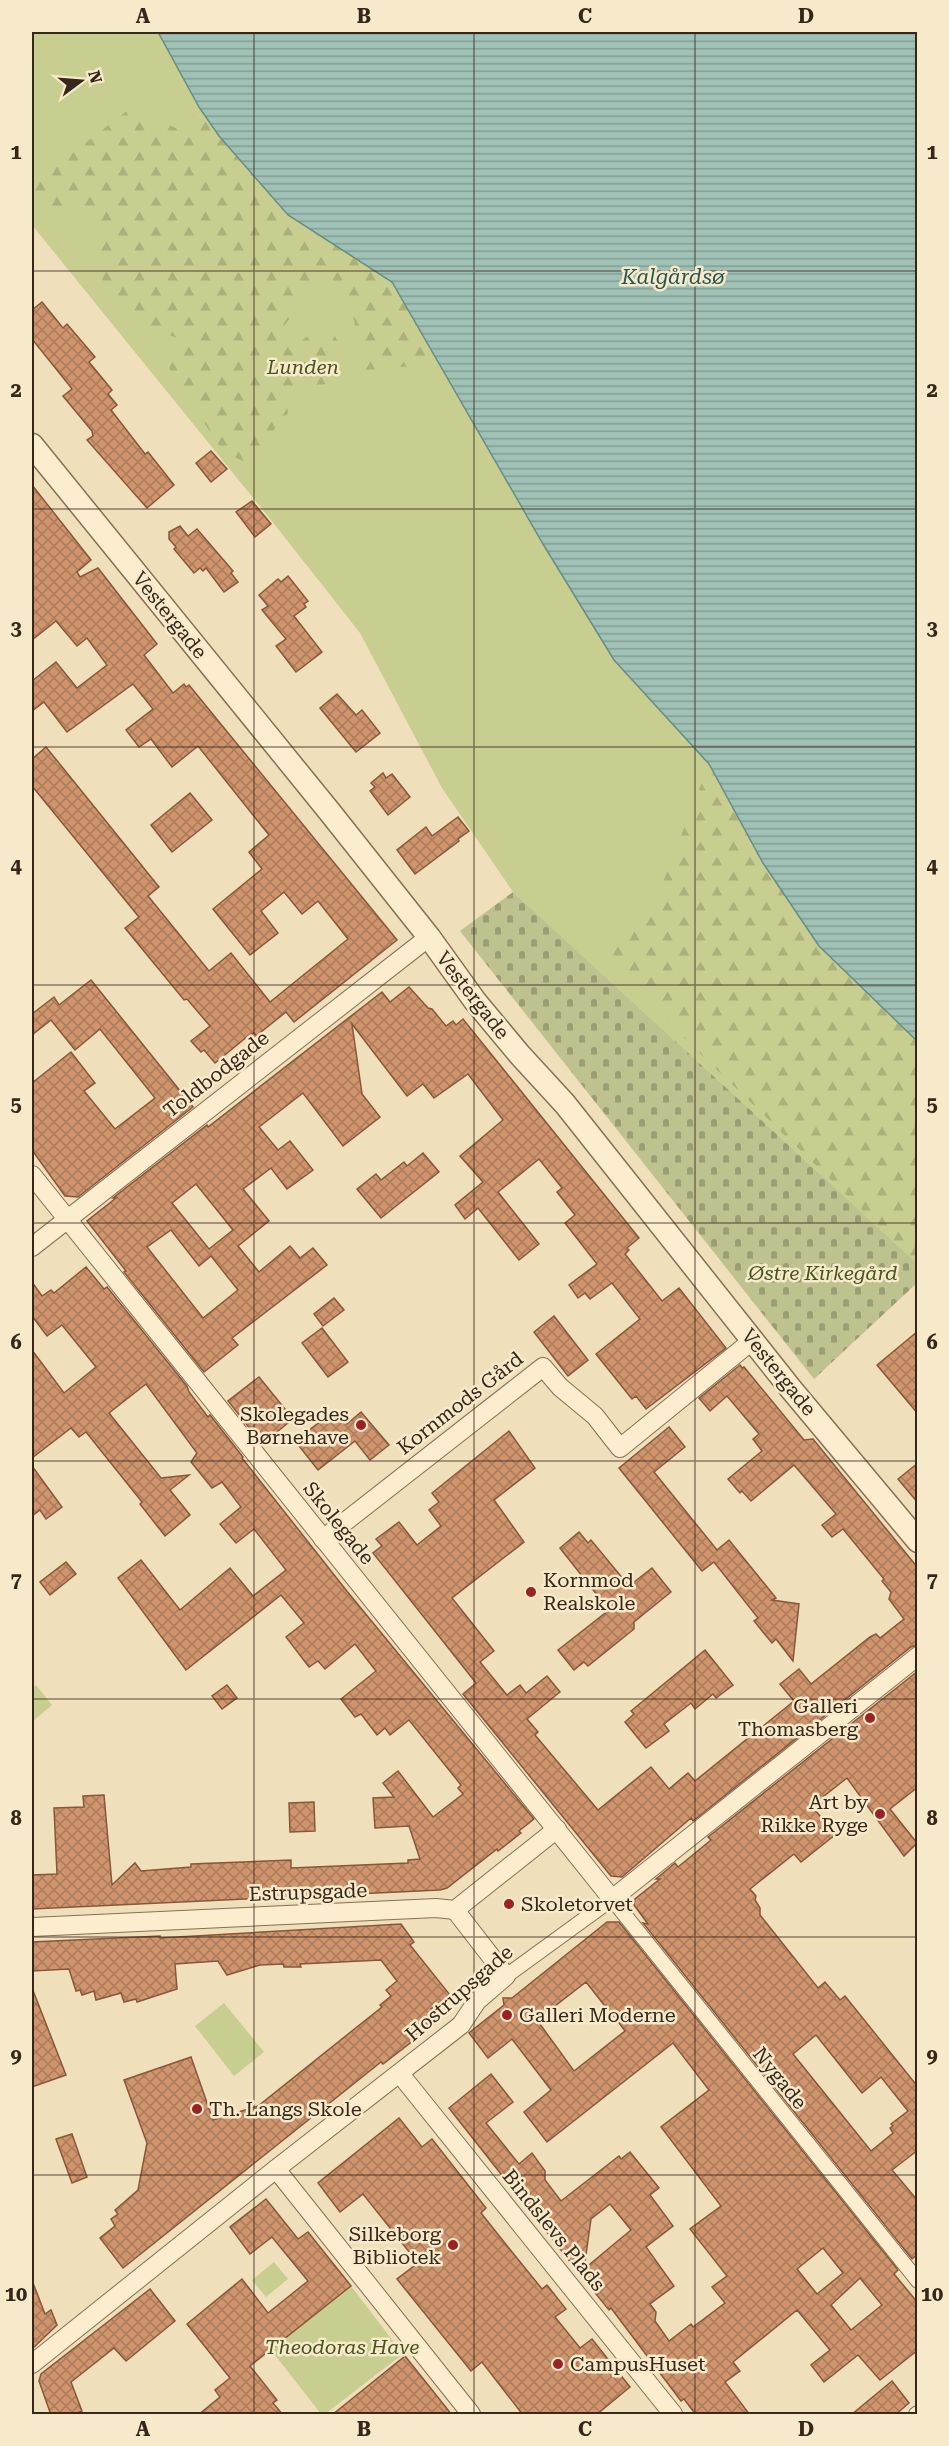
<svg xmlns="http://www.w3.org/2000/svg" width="949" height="2446" viewBox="0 0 949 2446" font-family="'Roboto Serif',serif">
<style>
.green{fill:#c8ce8f}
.forest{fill:url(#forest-firs)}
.cemetery{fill:url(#cemetery-stones)}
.water{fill:url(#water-rules);stroke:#678e84;stroke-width:1.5}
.building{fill:url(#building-cross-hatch);stroke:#885739;stroke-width:1.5;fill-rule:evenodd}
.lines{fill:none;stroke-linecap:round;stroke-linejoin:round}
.pedestrian-casing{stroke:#886f54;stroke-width:16}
.minor-casing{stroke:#886f54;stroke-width:20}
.tertiary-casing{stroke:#886f54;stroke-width:25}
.pedestrian{stroke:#fbedce;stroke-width:14}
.minor{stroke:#fbedce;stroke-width:18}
.tertiary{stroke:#fbedce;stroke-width:22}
.grid{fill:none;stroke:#36271a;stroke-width:1.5;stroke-opacity:0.55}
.poi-dot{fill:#9a2124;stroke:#f7eacb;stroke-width:2}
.labels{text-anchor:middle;stroke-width:5;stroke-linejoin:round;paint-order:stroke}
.park-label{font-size:20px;font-style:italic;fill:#48541f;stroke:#f7eacb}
.street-label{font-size:20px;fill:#36271a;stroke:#f7eacb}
.poi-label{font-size:20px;fill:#36271a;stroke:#f7eacb;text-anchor:start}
.water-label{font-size:21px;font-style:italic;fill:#285753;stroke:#f7eacb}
.neatline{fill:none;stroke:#36271a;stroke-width:2}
.grid-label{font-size:20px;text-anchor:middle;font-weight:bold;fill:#36271a}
</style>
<defs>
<pattern id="forest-firs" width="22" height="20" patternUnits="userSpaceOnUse" patternTransform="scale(1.5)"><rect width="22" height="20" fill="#c8ce8f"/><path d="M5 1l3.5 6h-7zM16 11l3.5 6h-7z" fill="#acb17b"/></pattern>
<pattern id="cemetery-stones" width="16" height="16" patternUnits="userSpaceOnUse" patternTransform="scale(1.5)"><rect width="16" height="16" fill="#bdc28f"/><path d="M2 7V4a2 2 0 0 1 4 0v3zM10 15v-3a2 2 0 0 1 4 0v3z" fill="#9a9e74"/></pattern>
<pattern id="water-rules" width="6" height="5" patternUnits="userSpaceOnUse" patternTransform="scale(1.5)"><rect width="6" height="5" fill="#a0c1b6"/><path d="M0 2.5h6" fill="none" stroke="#839d93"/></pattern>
<pattern id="building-cross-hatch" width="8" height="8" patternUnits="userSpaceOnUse" patternTransform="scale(1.5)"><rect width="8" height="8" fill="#d1956e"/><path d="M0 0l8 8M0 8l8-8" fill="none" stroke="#aa7a5a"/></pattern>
</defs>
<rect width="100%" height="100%" fill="#f0dfbb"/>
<!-- green -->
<g class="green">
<polygon points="32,32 158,32 199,107 219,136 288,215 392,282 543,544 614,660 709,764 819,946 917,1041 917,1263 513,892 442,788 360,633 275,525 32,225"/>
<polygon points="36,1685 52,1705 32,1722 32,1689"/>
<polygon points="224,2003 264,2052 234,2076 195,2026"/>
<polygon points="274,2262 288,2279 266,2297 252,2280"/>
<polygon points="351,2286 403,2354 325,2414 321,2414 271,2350"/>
</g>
<!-- forest -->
<g class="forest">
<polygon points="132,107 182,131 199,107 219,136 288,215 392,282 432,352 414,366 364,370 347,286 322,276 284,326 289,350 316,330 333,332 343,352 328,384 284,387 288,413 246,463 222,450 169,368 183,341 126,316 95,268 103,240 82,207 32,208 32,172 41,177"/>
<polygon points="709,764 763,863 819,946 917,1041 917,1263 597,954 647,923"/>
</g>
<!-- cemetery -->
<polygon class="cemetery" points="513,892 917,1263 917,1283 814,1379 460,931"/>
<!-- water -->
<polygon class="water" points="158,32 917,32 917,1041 819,946 763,863 709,764 614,660 543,544 392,282 288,215 219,136 199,107"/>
<!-- building -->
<g class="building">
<polygon points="42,302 63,328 67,324 95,357 89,362 112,390 108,394 117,405 111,410 145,454 148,452 174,485 147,508 87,440 93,436 92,431 63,396 72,389 69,385 32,339 32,310"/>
<polygon points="211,451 227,469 211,482 196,463"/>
<polygon points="32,485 91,560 77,572 80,577 98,568 157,644 144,655 173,693 184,684 186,687 189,685 397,940 294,1022 286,1012 256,1036 254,1033 248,1036 215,1063 204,1050 201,1052 191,1041 210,1026 187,999 184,1000 125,928 139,917 32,786 32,759 46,747 159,887 148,896 209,971 231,953 270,1002 348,939 318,901 302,914 284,892 261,911 278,933 250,955 213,909 262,869 249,852 269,835 198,746 172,767 151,739 139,747 126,730 153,709 133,684 67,732 44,702 32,711 32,681 56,662 77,688 107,665 87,638 77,646 56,621 32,640"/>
<polygon points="252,501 271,524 255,537 236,512"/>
<polygon points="180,526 188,536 197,529 233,571 231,573 238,582 224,592 206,568 203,571 200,568 194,573 174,549 176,547 169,539 169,532"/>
<polygon points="288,576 308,601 304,604 306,607 294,616 322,652 296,672 276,646 286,639 262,610 268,606 259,595 278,579 281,582"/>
<polygon points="337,694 356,715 362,710 380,733 356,752 320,708"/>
<polygon points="383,773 386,778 392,774 410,797 388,815 370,791 375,787 371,783"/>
<polygon points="190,793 212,820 172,852 151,825"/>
<polygon points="458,817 469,831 458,839 459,841 415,874 397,850 426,827 432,836"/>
<polygon points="91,980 193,1107 78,1197 65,1196 32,1150 32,1083 71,1052 95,1083 84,1091 115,1129 155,1098 100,1029 75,1050 51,1020 32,1035 32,1014 54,997 59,1005"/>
<path d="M409,987L428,1008L432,1009L446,1026L453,1021L456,1025L463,1019L639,1238L627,1248L629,1250L625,1254L662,1301L679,1288L726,1348L646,1409L636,1396L632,1399L596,1354L640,1319L612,1283L590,1299L585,1293L578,1298L569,1285L597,1264L565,1223L575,1215L557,1192L562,1188L539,1159L498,1192L539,1244L519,1260L478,1208L465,1219L455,1205L483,1182L460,1156L503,1120L468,1074L434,1098L423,1084L407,1096L352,1024L362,1094L380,1117L343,1146L303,1093L259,1127L278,1150L290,1141L313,1170L287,1189L271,1168L243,1189L269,1221L238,1246L259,1272L290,1246L300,1258L313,1248L327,1265L232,1338L238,1345L204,1372L124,1272L126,1271L87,1221L116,1198H113L207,1125L208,1127L382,992L390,1002ZM196,1184L233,1230L209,1249L172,1203ZM171,1230L199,1266L211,1256L238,1290L203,1318L147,1247Z"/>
<polygon points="423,1153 439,1172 381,1218 357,1189 376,1174 381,1180 404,1162 407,1166"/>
<polygon points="86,1267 104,1289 107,1287 187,1386 189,1392 208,1417 210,1415 243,1457 242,1458 346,1590 534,1819 519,1831 521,1833 498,1851 497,1849 447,1888 440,1890 32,1909 32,1875 57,1874 54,1808 84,1807 83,1796 104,1795 112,1885 135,1863 141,1871 191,1867 191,1864 291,1860 291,1868 408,1863 408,1860 420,1859 409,1826 375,1828 373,1798 394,1797 383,1783 398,1771 433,1817 463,1794 458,1788 461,1785 409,1720 390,1735 385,1728 377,1735 361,1714 355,1717 341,1699 376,1671 355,1644 325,1669 318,1661 309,1667 286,1637 304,1623 281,1595 186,1670 118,1578 141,1560 180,1610 230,1568 253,1596 286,1570 254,1529 236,1543 220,1524 241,1507 222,1482 212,1488 191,1462 197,1453 146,1384 109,1413 161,1478 189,1475 170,1490 190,1515 165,1536 140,1504 142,1502 86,1432 79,1437 71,1428 32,1458 32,1350 64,1393 96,1367 62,1325 47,1336 32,1316 32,1282 42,1296 51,1290 54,1293"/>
<polygon points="334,1298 344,1310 323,1326 314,1314"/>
<polygon points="554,1316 588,1360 568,1376 534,1332"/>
<polygon points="322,1328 348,1362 328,1377 302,1343"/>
<polygon points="918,1331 918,1414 877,1365"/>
<polygon points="740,1365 742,1368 744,1367 804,1440 813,1439 918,1568 918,1645 911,1647 693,1821 691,1818 622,1877 611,1876 463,1694 476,1683 373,1553 382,1546 376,1539 399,1522 417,1545 441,1526 429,1510 439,1502 432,1493 509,1431 535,1468 494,1500 524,1542 452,1598 494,1651 480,1662 507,1695 520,1685 526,1693 547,1676 560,1692 527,1719 538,1732 535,1735 598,1810 651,1767 669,1789 688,1773 695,1781 794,1701 780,1684 799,1669 811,1684 870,1637 876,1634 880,1638 904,1619 889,1599 891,1592 882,1581 884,1579 843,1529 832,1537 822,1525 836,1514 794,1465 751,1501 742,1491 740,1493 728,1479 762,1451 753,1439 759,1434 727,1396 710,1411 699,1398"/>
<polygon points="259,1377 293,1419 262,1444 228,1401"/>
<polygon points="337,1411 347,1424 361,1412 389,1445 370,1460 355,1441 318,1470 295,1441 329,1415 330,1417"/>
<polygon points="669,1427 685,1447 654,1472 717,1550 729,1540 776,1598 772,1600 799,1604 793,1661 776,1639 772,1643 754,1621 758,1618 714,1562 702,1571 619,1468"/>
<polygon points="918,1463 918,1503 898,1479"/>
<polygon points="32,1466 62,1507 46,1519 40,1510 32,1516"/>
<polygon points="579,1532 588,1543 591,1540 629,1586 652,1568 671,1592 634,1622 634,1629 588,1666 584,1662 574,1670 558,1650 609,1610 560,1548"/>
<polygon points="66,1562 76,1574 50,1595 40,1582"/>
<polygon points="705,1650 733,1685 716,1698 713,1694 695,1709 691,1703 664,1724 669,1731 646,1748 625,1722 634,1714 631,1711"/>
<path d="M918,1671V1787L890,1809L917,1843L904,1856L847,1778L819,1800L824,1805L816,1811L835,1835L801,1862L794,1854L750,1889L756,1896L755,1900L760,1908V1915L818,1988L825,1982L840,2000L845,1996L918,2087V2150L892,2170L918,2201V2254L912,2259L643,1923L648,1924L634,1905L635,1899L660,1879H656L675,1863L678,1867L711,1840L708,1837ZM816,2035L862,2093L881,2077L908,2111L891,2124L893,2126L890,2128L893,2133L871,2151L793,2054Z"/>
<polygon points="227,1685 237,1698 222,1709 212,1696"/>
<polygon points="314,1802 315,1831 290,1832 289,1803"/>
<path d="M607,1922H619L898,2270L894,2274L918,2303V2350L880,2380L858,2355L824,2382L811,2365L830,2350L797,2310L733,2362L740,2371L725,2382L750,2415H696L684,2399L681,2401L611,2308L609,2310L579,2273L449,2108L491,2074L513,2102L486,2123L519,2164L532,2153L545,2171V2180L561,2201L619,2156L621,2159L630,2152L659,2188L650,2195L673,2226L646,2247L674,2286L650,2304L656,2312L655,2321L669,2341L691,2324L693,2327L725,2303L712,2287L727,2276L690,2229L721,2206L661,2127L709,2090L673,2043L547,2142L524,2112L551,2090L512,2039L488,2058L469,2033L504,2005L503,1998H512ZM586,1982L605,2006L606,2005L625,2031L574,2071L537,2020ZM610,2204L631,2230L584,2269L591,2219ZM823,2248L843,2273L817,2294L797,2269ZM860,2278L882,2305L851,2330L831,2305Z"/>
<polygon points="401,1924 414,1942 410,1945 450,1995 431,2009 440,2020 383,2064 381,2062 123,2268 100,2238 115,2226 111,2219 118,2214 115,2210 138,2190 147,2143 124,2080 191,2057 213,2120 258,2106 382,2007 380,2005 391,1996 386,1990 397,1981 381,1960 300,1964 301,1967 284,1967 283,1964 260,1965 227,1975 218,1961 175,1964 177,1989 137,2002 136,1999 124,2002 121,1993 96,2000 94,1991 82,1995 80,1990 76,1991 69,1969 32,1971 32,1942 160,1936 160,1938"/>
<polygon points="32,1988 66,2075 32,2087"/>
<polygon points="399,2118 422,2147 432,2139 486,2208 481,2213 508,2247 542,2289 547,2285 566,2309 555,2317 580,2348 592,2339 630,2387 596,2415 523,2415 482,2362 471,2371 397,2279 418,2263 363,2194 340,2212 318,2183"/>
<polygon points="72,2134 87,2177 72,2183 56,2139"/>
<polygon points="266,2199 298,2239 308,2232 351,2286 250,2366 277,2400 273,2403 283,2415 198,2415 220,2397 215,2390 230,2378 187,2324 242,2279 268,2313 308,2281 272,2237 250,2254 230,2227"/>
<polygon points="32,2283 33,2283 45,2314 51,2310 57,2325 32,2349"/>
<polygon points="150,2289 175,2321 126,2361 114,2348 71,2382 82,2411 72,2415 51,2415 39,2381 41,2374"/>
<polygon points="405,2356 452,2415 332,2415"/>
<polygon points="892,2381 909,2403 895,2415 851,2415"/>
</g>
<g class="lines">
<defs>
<g id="pedestrian">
<polyline points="506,1976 612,1899 918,2281"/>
<polyline points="916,2414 918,2413"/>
</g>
<g id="minor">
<polyline points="32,1175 612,1899 918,1656"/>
<polyline points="32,1247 429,937"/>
<polyline points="323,1539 543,1367 560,1387 595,1416 620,1448 753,1340"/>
<polyline points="32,1927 436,1908 455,1910 557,1829"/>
<polyline points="400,2074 673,2414"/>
<polyline points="276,2169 471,2414"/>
<polyline points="32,2364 276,2169 461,2025 477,2001 506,1976 455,1910"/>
</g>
<polyline id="tertiary" points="32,445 329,811 429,937 475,1001 520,1055 565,1104 791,1389 918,1541"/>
</defs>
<!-- pedestrian casing -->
<use href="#pedestrian" class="pedestrian-casing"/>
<!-- minor casing -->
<use href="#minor" class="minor-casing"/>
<!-- tertiary casing -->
<use href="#tertiary" class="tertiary-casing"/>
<!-- pedestrian -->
<use href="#pedestrian" class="pedestrian"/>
<!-- minor -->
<use href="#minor" class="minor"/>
<!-- tertiary -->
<use href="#tertiary" class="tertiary"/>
</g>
<!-- grid -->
<path class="grid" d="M254,32V2414M474,32V2414M695,32V2414M32,271H918M32,509H918M32,747H918M32,985H918M32,1223H918M32,1461H918M32,1699H918M32,1937H918M32,2175H918"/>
<!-- markers -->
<g class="poi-dot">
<circle cx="361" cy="1425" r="6"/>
<circle cx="531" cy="1592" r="6"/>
<circle cx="870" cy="1718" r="6"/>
<circle cx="880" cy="1814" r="6"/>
<circle cx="509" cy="1904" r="6"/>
<circle cx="507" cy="2015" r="6"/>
<circle cx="197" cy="2109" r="6"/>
<circle cx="453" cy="2245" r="6"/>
<circle cx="558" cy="2364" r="6"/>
</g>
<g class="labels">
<!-- park labels -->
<g class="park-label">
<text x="303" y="374">Lunden</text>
<text x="823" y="1280">Østre Kirkegård</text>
<text x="342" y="2354">Theodoras Have</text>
</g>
<!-- street labels -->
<g class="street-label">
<text transform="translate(170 615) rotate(51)" y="7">Vestergade</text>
<text transform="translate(473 995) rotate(52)" y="7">Vestergade</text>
<text transform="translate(216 1074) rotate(-38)" y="7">Toldbodgade</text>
<text transform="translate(779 1372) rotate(51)" y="7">Vestergade</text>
<text transform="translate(460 1403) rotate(-38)" y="7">Kornmods Gård</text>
<text transform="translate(339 1523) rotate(51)" y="7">Skolegade</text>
<text transform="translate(308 1892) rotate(-2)" y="7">Estrupsgade</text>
<text transform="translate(459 1993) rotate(-41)" y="7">Hostrupsgade</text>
<text transform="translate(780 2078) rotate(51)" y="7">Nygade</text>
<text transform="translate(554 2230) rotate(51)" y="7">Bindslevs Plads</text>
</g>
<!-- poi labels -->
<g class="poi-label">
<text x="349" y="1421" text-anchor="end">Skolegades<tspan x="349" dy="23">Børnehave</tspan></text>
<text x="543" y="1587">Kornmod<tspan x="543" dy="23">Realskole</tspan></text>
<text x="858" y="1713" text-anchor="end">Galleri<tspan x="858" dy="23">Thomasberg</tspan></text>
<text x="868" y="1809" text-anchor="end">Art by<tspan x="868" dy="23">Rikke Ryge</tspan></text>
<text x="521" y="1911">Skoletorvet</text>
<text x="519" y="2022">Galleri Moderne</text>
<text x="209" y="2116">Th. Langs Skole</text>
<text x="441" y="2241" text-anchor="end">Silkeborg<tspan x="441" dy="23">Bibliotek</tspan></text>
<text x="570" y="2371">CampusHuset</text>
</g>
<!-- water labels -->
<g class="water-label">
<text x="673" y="284">Kalgårdsø</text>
</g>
</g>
<!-- border -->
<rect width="949" height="2446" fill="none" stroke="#f7eacb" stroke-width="66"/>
<!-- north arrow -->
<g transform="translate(81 81) rotate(74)" stroke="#f7eacb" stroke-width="4.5" paint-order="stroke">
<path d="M0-4.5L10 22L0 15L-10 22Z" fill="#36271a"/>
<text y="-9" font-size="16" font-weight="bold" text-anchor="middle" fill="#36271a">N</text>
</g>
<rect x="33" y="33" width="883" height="2380" class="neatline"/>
<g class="grid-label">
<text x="143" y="23">A</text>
<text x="364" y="23">B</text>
<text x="585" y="23">C</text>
<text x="806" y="23">D</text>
<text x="16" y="159">1</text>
<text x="932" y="159">1</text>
<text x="16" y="397">2</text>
<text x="932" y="397">2</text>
<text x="16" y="635">3</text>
<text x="932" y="635">3</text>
<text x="16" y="873">4</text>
<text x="932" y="873">4</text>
<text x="16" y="1111">5</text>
<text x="932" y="1111">5</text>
<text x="16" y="1349">6</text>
<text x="932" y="1349">6</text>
<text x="16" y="1587">7</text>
<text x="932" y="1587">7</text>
<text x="16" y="1825">8</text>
<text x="932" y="1825">8</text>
<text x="16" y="2063">9</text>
<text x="932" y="2063">9</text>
<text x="16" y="2301">10</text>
<text x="932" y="2301">10</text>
<text x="143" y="2436">A</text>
<text x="364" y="2436">B</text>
<text x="585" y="2436">C</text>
<text x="806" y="2436">D</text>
</g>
</svg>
